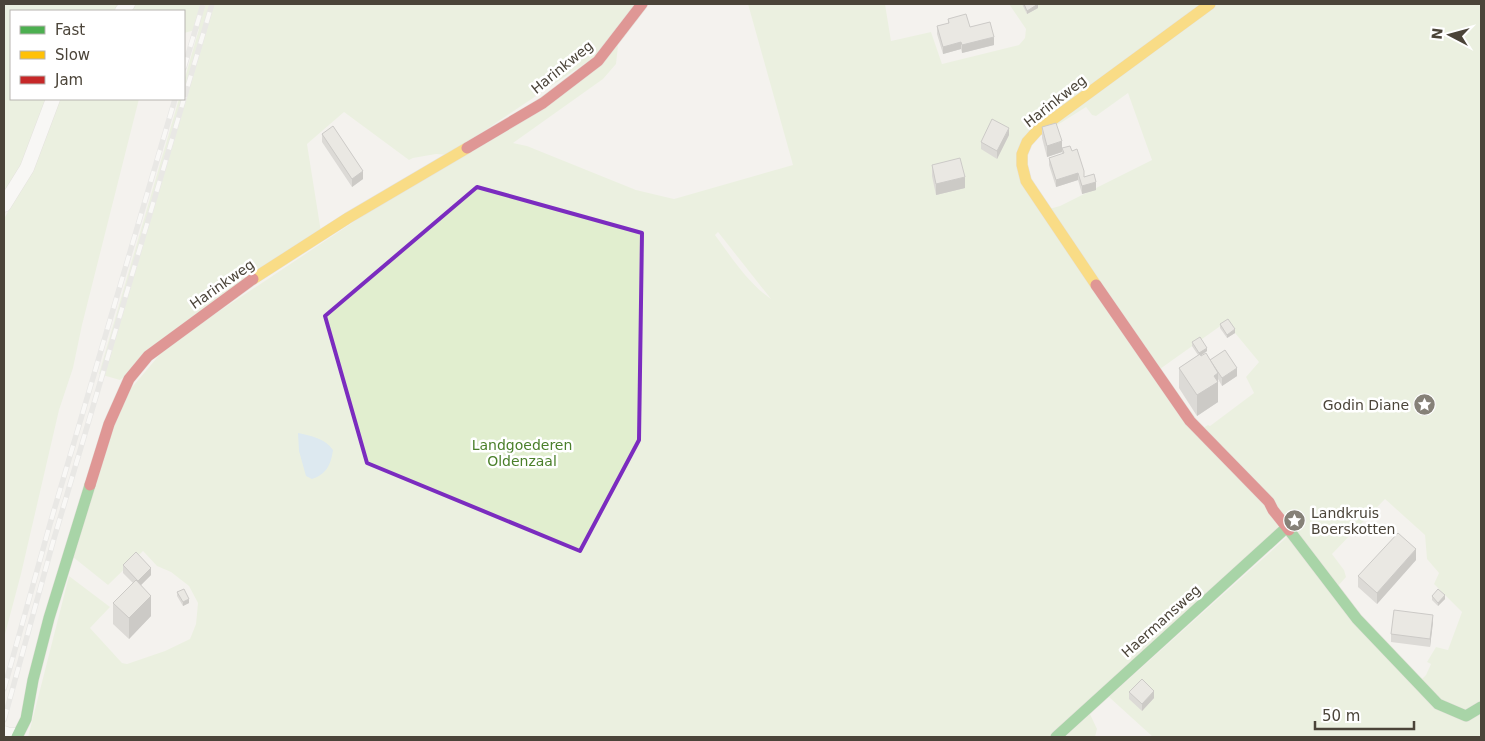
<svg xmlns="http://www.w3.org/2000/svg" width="1485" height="741" viewBox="0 0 1485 741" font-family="'DejaVu Sans',sans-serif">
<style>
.green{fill:#e1eecf;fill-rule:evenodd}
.water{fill:#c0ddf1}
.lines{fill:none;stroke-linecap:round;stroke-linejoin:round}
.street-casing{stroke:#d2d0cb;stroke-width:15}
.fast-casing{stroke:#d3cfc5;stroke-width:12}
.slow-casing{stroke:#d3cfc5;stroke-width:12}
.jam-casing{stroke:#d3cfc5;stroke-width:12}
.street{stroke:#fdfdfc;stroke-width:14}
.fast{stroke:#4caf50;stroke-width:11}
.slow{stroke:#ffc107;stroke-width:11}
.jam{stroke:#c62828;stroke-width:11}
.rail-casing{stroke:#dbdbda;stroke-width:5.5}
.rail{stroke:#fff;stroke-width:4;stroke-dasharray:11;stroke-linecap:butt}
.wall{fill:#bfbcb8}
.shaded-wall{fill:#9b9996}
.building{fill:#dedbd6;stroke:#9b9996}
.marked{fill:none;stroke:#7b2cbf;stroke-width:4;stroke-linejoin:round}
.labels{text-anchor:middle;stroke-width:5;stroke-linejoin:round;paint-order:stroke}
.street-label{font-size:14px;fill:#4b4439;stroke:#fff}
.poi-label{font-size:14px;fill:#4b4439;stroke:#fff;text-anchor:end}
.park-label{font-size:14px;fill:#4a7f2a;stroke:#fff}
</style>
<rect width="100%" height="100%" fill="#f4f2ee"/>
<!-- green -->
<g class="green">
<polygon points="4,4 121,4 114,11 11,11 11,99 46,99 31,145 4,199"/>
<polygon points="136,4 636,4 593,58 448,155 436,154 413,158 409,160 344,112 307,144 321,232 120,380 99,374 179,99 184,99 184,81 199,29 184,33 184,11 130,11"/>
<path d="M748,4H885L891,41L931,32L942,64L1019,45L1025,38L1026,29L1009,4H1481V737H1153L1109,697L1288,536L1416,685L1426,675L1431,664L1427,662L1436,647L1448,650L1462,612L1434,584L1439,573L1427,559L1425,535L1385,499L1332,554L1344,570L1346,577L1338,586L1288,520L1052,737H28L69,576L110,607L90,628L122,663L127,664L165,651L190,639L196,624L198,603L189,586L171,572L157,566L143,551L108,585L73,557L122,399L167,346L618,46L616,64L603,79L513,143L527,146L636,190L674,199L793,165ZM1128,93L1152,160L1060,206L1049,209L1016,151L1086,107L1092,115L1096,116ZM718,232L771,299C748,283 732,258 715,235ZM1226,322L1259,362L1246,377L1254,393L1210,426L1208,425L1203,428L1160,369Z"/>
<polygon points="58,99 139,99 82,325 73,368 59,410 21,574 4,638 4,219 30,171"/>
<polygon points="1090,714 1097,729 1095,737 1065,737"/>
</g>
<!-- water -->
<path class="water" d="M298,433C311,436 325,438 333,450C331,464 327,474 312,479L306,476L299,451Z"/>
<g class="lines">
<defs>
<g id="street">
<polyline points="122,11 128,4"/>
<polyline points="4,205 27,168 53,99"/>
<polyline points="4,733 9,735 17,735"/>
</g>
<g id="fast">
<polyline points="1289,530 1357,619 1438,704 1466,716 1481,707"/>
<polyline points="17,737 26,719 33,680 49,618 90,485"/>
<polyline points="1056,737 1287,527"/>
</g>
<g id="slow">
<polyline points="253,279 348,218 467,148"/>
<polyline points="1096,285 1026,181 1022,165 1022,154 1027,142 1037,131 1210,4"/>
</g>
<g id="jam">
<polyline points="467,148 543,103 598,61 642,4"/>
<polyline points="1096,285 1190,421 1269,502 1273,510 1289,530"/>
<polyline points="90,485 109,424 129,379 148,356 253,279"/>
</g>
</defs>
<!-- street casing -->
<use href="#street" class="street-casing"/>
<!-- fast casing -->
<use href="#fast" class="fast-casing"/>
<!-- slow casing -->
<use href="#slow" class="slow-casing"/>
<!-- jam casing -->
<use href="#jam" class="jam-casing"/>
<!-- street -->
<use href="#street" class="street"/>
<!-- fast -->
<use href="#fast" class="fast"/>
<!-- slow -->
<use href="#slow" class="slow"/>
<!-- jam -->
<use href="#jam" class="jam"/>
<defs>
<g id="rail">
<polyline points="184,68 203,4"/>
<polyline points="4,689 50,524 175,99"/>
<polyline points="4,720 53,542 212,4"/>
</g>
</defs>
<!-- rail casing -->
<use href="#rail" class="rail-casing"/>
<!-- rail -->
<use href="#rail" class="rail"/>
</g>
<!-- wall -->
<g class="wall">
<polygon points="1022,4 1038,4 1038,8 1027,14"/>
<polygon points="948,19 970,27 994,45 962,53 961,49 943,54 937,34 937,26 948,24"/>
<polygon points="1042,127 1062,152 1047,157 1042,138"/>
<polygon points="322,134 363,179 352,187 322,142"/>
<polygon points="1009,135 997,159 981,149 981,142"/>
<polygon points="1062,148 1072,151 1084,177 1096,190 1082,194 1078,180 1056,187 1049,165 1049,158 1062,154"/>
<polygon points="932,165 965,188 936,195 932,176"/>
<polygon points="1220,324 1235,333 1227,338 1220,328"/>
<polygon points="1192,342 1207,351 1201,355 1201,356 1210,360 1237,376 1222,386 1218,379 1218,402 1197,416 1179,388 1179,368 1198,355 1192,346"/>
<polygon points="1416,560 1377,604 1358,587 1358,576"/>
<polygon points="123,565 151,575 141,585 151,616 129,639 113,624 113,603 133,583 123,573"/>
<polygon points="177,592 189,603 183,606 177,596"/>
<polygon points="1432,596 1445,599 1438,606 1432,600"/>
<polygon points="1433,622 1430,647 1391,642 1391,634"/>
<polygon points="1129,692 1154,698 1142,711 1129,699"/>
</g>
<!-- shaded-wall -->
<g class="shaded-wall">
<polygon points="1038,4 1038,8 1027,14 1027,11"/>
<polygon points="994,37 994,45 962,53 962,45"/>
<polygon points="961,42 961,49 943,54 943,47"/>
<polygon points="1009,128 1009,135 997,159 997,151"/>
<polygon points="1062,141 1062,152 1047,157 1047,146"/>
<polygon points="363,171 363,179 352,187 352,179"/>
<polygon points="1078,173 1078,180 1056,187 1056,180"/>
<polygon points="965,177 965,188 936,195 936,184"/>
<polygon points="1096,182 1096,190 1082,194 1082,186"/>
<polygon points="1235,329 1235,333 1227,338 1227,335"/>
<polygon points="1207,348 1207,351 1199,357 1199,353"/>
<polygon points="1237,368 1237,376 1222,386 1222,378"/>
<polygon points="1218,373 1218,402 1197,416 1197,395 1214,376"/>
<polygon points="1416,549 1416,560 1377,604 1377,593"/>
<polygon points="151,568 151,575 138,588 138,581"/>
<polygon points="1445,595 1445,599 1438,606 1438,603"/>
<polygon points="151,596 151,616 129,639 129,618"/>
<polygon points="189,599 189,603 183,606 183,602"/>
<polygon points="1433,615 1433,622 1430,647 1430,639"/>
<polygon points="1154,691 1154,698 1142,711 1142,704"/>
</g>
<!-- building -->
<g class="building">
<polygon points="1024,4 1038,4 1027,11"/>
<polygon points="966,14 970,27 990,22 994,37 962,45 961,42 943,47 937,26 949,23 948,19"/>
<polygon points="992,119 1009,128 997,151 981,142"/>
<polygon points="1056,123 1062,141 1047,146 1042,127"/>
<polygon points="333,126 363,171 352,179 322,134"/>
<polygon points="1070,146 1072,151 1077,149 1084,171 1084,177 1094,174 1096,182 1082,186 1078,173 1056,180 1049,158 1064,153 1062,148"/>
<polygon points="960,158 965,177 936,184 932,165"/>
<polygon points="1228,319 1235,329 1227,335 1220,324"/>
<polygon points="1200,337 1207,348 1199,353 1192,342"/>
<polygon points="1225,350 1237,368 1222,378 1210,360"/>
<polygon points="1206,353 1218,373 1214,376 1218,382 1197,395 1179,368 1200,354 1201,356"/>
<polygon points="1398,533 1416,549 1377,593 1358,576"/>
<polygon points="136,552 151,568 138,581 123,565"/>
<polygon points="136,580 151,596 129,618 113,603"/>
<polygon points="184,589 189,599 183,602 177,592"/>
<polygon points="1438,589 1445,595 1438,603 1432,596"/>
<polygon points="1394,610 1433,615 1430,639 1391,634"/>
<polygon points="1142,679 1154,691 1142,704 1129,692"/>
</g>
<!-- marked area -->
<path d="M0 0H1485V741H0ZM477,187L642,233L639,440L580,551L367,463L325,316Z" fill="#f4f2ee" fill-opacity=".55" fill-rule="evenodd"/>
<path class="marked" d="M477,187L642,233L639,440L580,551L367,463L325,316Z"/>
<!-- icons -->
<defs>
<symbol id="sight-disc" viewBox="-11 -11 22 22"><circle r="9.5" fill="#868178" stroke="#fff"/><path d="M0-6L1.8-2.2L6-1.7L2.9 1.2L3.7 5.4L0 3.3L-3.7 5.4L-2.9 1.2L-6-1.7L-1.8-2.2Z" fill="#fff"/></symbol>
</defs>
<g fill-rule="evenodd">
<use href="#sight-disc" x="1412" y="392" width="25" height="25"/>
<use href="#sight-disc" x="1282" y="508" width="25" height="25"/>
</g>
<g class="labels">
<!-- street labels -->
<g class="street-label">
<text transform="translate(562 67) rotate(-39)" y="5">Harinkweg</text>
<text transform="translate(1055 101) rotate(-38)" y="5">Harinkweg</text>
<text transform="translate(222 284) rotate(-35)" y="5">Harinkweg</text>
<text transform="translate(1161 621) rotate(-42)" y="5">Haermansweg</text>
</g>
<!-- poi labels -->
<g class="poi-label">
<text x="1409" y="410">Godin Diane</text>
<text x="1311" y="518" text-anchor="start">Landkruis<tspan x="1311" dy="16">Boerskotten</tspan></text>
</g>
<!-- park labels -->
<g class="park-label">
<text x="522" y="450">Landgoederen<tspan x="522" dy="16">Oldenzaal</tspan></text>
</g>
</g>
<!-- border -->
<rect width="1485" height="741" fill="none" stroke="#4b4439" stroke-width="10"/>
<!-- legend -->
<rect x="10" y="10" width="175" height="90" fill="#ffffff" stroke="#b7b4b0"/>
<rect x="20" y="26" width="25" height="8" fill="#4caf50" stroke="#b7b4b0"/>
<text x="55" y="35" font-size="15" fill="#4b4439">Fast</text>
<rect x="20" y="51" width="25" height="8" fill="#ffc107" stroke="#b7b4b0"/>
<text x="55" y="60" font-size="15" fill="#4b4439">Slow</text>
<rect x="20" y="76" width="25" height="8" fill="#c62828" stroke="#b7b4b0"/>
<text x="55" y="85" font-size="15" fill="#4b4439">Jam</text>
<!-- north arrow -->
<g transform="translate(1450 35) rotate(276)" stroke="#ffffff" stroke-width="4" paint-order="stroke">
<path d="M0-4L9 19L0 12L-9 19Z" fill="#4b4439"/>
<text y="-8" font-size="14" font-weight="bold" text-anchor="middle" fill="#4b4439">N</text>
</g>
<!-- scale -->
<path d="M1315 721v8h99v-8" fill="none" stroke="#4b4439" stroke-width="2.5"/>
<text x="1322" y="721" font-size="15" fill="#4b4439" stroke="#ffffff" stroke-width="4" paint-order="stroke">50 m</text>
</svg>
